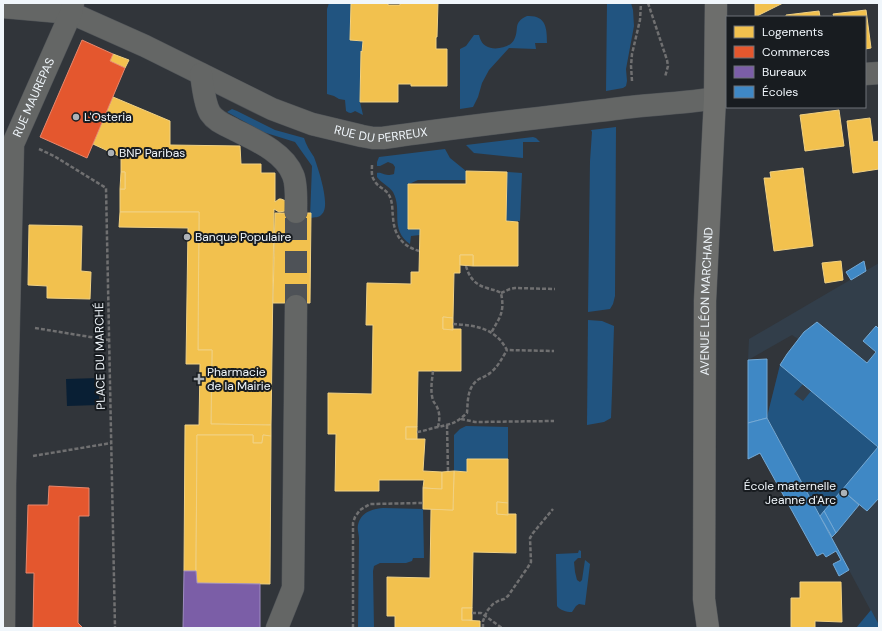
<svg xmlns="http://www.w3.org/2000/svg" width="882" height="631" viewBox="0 0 882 631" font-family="'DM Sans',sans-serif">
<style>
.built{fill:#323e4a}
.green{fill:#215480}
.water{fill:#091f34}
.homes{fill:#f2c14e;stroke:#f1d182}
.shops{fill:#e4572e;stroke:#e8876c}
.offices{fill:#7b5ea7;stroke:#9e8cc0}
.schools{fill:#3f88c5;stroke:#74a9d5}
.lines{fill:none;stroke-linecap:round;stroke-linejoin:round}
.minor-tunnel{stroke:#4e5257;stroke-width:22;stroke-dasharray:22 11;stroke-linecap:butt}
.minor-casing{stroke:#505458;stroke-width:23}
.major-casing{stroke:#505458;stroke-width:23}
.path{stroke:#707071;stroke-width:2.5;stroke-dasharray:4 2;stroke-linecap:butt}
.minor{stroke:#646665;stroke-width:22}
.major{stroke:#6d6e6c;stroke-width:22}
.poi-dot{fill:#adb2b7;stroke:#181c20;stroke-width:1.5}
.labels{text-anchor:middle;stroke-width:4;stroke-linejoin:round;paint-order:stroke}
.street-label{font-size:12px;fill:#f0f6fb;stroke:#181c20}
.poi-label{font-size:12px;fill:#f0f6fb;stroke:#181c20;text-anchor:start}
</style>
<rect width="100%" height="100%" fill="#31353a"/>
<!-- built -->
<polygon class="built" points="879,263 879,626 767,417 780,365 787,354 798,339 792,335 748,360 749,339"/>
<!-- green -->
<g class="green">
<path d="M329,3H351L350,40L363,41L362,52H361L360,102L363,115L355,111C352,113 350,114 346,111L345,100L339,99L334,96L327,94V9Z"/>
<polygon points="607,3 631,3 633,10 634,26 626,69 627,81 626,86 623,88 606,91"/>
<path d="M527,16C546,15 547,28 547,43H535L536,49L509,48L489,70L482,83L478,97L473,107L460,109V49L466,46L474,35H479C480,39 482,44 486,46C493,51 510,48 514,40C520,29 512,23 527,16Z"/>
<path d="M232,109L237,111L275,130L304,138C306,145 310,151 314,157C318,168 331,206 322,214C319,218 315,217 310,218L312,166L295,142L263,132L227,112Z"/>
<polygon points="616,127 615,296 613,304 610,309 588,312 590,161 592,132 591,130"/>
<polygon points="533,137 536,138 540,142 523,142 523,158 474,153 466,145"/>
<path d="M445,149L450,158L466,171V180H418L409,184L408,229H420V235L411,236L410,244C389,229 403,210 393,192C389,186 381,183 377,177V173C383,172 384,177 394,174L395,167L393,164L388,162L380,166H377V162L379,157Z"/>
<polygon points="507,172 522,173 520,221 506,221"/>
<polygon points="588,320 602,321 614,326 612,392 611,418 604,422 587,425"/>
<polygon points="780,365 803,384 794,394 803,401 811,391 878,447 820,516 767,417"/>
<polygon points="466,426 508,427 508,459 467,459 467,472 454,471 454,435 460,429"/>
<path d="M383,508L423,509L424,558H413L412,561L406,563H380L374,566L373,571L374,628H358L359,538C359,534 357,529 358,525C361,512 372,509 383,508Z"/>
<path d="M579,550L581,551V558H578L574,562L575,572L577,580L580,582L582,580L585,560L590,564L585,605L579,604L576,606L572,612C566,612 560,610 557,606L556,554L578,553Z"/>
<polygon points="871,610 879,625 879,628 856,628"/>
</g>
<!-- water -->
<polygon class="water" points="99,378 99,405 67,406 66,379"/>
<!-- homes -->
<g class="homes">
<polygon points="351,3 388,3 388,5 400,5 400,3 438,3 437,37 436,37 436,49 447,49 447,86 411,86 411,84 398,84 398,102 360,102 361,51 362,52 363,41 350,40"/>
<polygon points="755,3 783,3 755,17"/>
<polygon points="866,10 871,48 865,49 865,17 834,17 833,14"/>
<polygon points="819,11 820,17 786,17 786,15"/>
<polygon points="113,54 129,60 125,68 110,61"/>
<polygon points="113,97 170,121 170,145 240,146 241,164 261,164 261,173 275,173 275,202 279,199 281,199 286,201 286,209 285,211 279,212 274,209 271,425 211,424 212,350 198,350 199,212 120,212 120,189 125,189 125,172 121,172 121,157 93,144"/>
<polygon points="839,110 844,146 805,151 800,115"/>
<polygon points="870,118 873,142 879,141 879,169 853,173 847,121"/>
<polygon points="803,168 813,246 774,251 764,178 771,178 770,172"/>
<polygon points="466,171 507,172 506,221 518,222 518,266 473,266 473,255 460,255 460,273 454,273 453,318 443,317 443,329 461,329 461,371 418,371 417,427 406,427 406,439 425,439 423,471 442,472 442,489 423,488 424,480 379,480 379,491 335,491 336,434 328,434 328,393 372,394 373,325 366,325 367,283 411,284 411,272 419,272 420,229 408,229 408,184 466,184"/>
<polygon points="121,172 125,172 125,189 120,189"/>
<polygon points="120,212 199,212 198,350 212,350 211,424 271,425 271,436 263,435 262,443 253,443 253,435 197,435 196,571 184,571 185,425 199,425 200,364 186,364 188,228 119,227"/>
<polygon points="275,213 311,213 310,303 273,303"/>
<polygon points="29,225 82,226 81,271 91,272 90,299 47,298 47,286 28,285"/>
<polygon points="460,255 473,255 473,266 460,265"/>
<polygon points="841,261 843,280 825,283 822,263"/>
<polygon points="443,317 453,318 453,330 443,329"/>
<rect x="406" y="427" width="11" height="12"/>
<polygon points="197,435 253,435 253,443 262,443 263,435 271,436 270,584 197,583 196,571"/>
<polygon points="467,459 508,459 508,503 497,502 497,514 516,514 516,553 473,552 472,608 462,608 462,620 480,621 480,628 395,628 395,616 387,616 387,577 430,578 431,509 453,510 454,471 467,472"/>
<polygon points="454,471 453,510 423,509 423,488 442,489 442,472"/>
<polygon points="497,502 508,503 508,515 497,514"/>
<polygon points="800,582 841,582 842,622 815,621 815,628 791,628 791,598 800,598"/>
<rect x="462" y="608" width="10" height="12"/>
</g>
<!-- shops -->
<g class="shops">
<polygon points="82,40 113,54 110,61 125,68 87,158 40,137"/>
<polygon points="49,486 89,488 89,516 79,516 78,623 83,628 33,628 34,573 26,573 28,505 48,505"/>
</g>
<!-- offices -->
<polygon class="offices" points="184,571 196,571 197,583 260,584 260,628 183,628"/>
<!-- schools -->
<g class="schools">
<polygon points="864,261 866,271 851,280 846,272"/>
<polygon points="817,322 867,363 876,352 863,341 876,326 879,329 879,498 867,511 842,490 878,447 780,365 787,354 804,332"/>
<polygon points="767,359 767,418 748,423 748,360"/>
<polygon points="767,418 849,570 839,576 833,564 841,560 836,551 826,557 823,553 817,556 760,453 748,459 748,423"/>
<polygon points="842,490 859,505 836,533 824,511"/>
<polygon points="824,511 836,533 832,537 820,516"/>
</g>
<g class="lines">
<!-- minor-tunnel -->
<polyline class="minor-tunnel" points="296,306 296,212"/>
<defs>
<g id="minor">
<path id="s1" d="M3,7L71,13L145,46L272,109L312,124L362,136L373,138H383C466,126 548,117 631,107C663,103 695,103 727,96"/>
<path d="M201,74C203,85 204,103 210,113C216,122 226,125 235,130C255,140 284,152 293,175C297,184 296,201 296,212"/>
<polyline points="865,74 879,73"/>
<path id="s2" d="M4,628L5,485L13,144L71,13L73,3"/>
<polyline points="277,628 293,588 296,306"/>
</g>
<g id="major">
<path id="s3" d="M708,628L704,599L705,301L715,98L716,3"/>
</g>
</defs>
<!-- minor casing -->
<use href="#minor" class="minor-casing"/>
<!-- major casing -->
<use href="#major" class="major-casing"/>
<!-- path -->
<g class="path">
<polyline points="648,3 667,60 668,66 665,77"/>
<polyline points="632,81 631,66 632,54 640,20 641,3"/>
<polyline points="39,149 54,156 106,188 115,628"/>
<path d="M372,165C372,170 371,176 374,180C377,187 386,189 389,195C393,202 392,210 393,217C394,235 402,246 419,251"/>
<path d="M466,266C469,277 475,285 487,288C492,290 496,290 501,293C505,312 500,317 491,333"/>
<polyline points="501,293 510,289 515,288 555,289"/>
<path d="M453,324C468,325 485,326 497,337C501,340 504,345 507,350L554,351"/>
<polyline points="35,328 109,340"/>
<path d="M433,371C432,380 430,391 433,400C434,403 434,402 436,405C440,412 440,419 438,427"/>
<polyline points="461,419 475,422 554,421"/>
<polyline points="447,425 448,471"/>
<path d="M417,432C425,431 431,428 439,427C453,423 455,424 467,413C468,400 467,387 479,379C483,377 487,376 490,373C498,367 502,358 507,350"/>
<polyline points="33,456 111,443"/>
<polyline points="472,613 481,613 502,628"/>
<polyline points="353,628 353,523 355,517 360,510 370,504 423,503"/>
<polyline points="483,628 483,621 487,611 493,604 498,601 504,599 508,596 528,567 531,562 530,538 533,533 553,509"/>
</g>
<!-- minor -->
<use href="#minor" class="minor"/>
<!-- major -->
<use href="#major" class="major"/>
</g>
<!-- markers -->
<g class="poi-dot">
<circle cx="76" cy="117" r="4"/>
<circle cx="111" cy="153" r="4"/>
<circle cx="187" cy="237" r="4"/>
<path d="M197 373h4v4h4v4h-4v4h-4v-4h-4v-4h4z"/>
<circle cx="844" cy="493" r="4"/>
</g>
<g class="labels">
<!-- street labels -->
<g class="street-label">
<text dy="4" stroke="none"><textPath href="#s2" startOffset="535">RUE MAUREPAS</textPath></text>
<text dy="4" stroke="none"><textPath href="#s1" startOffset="404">RUE DU PERREUX</textPath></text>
<text dy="4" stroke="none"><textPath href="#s3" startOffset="327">AVENUE LÉON MARCHAND</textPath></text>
<text transform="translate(100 356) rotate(-91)" y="4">PLACE DU MARCHÉ</text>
</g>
<!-- poi labels -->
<g class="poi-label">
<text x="84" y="121">L'Osteria</text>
<text x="119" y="157">BNP Paribas</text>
<text x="195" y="241">Banque Populaire</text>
<text x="207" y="376">Pharmacie<tspan x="207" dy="14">de la Mairie</tspan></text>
<text x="836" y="490" text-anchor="end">École maternelle<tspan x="836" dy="14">Jeanne d'Arc</tspan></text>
</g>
</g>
<!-- border -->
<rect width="882" height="631" fill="none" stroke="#f0f6fb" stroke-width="8"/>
<!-- legend -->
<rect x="726" y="16" width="140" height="92" fill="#181c20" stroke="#6e7378"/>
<rect x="734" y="26" width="20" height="12" fill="#f2c14e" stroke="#6e7378"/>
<text x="762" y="36" font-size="12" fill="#f0f6fb">Logements</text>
<rect x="734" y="46" width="20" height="12" fill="#e4572e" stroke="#6e7378"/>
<text x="762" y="56" font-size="12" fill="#f0f6fb">Commerces</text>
<rect x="734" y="66" width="20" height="12" fill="#7b5ea7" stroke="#6e7378"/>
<text x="762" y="76" font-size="12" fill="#f0f6fb">Bureaux</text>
<rect x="734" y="86" width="20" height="12" fill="#3f88c5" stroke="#6e7378"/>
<text x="762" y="96" font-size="12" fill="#f0f6fb">Écoles</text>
</svg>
